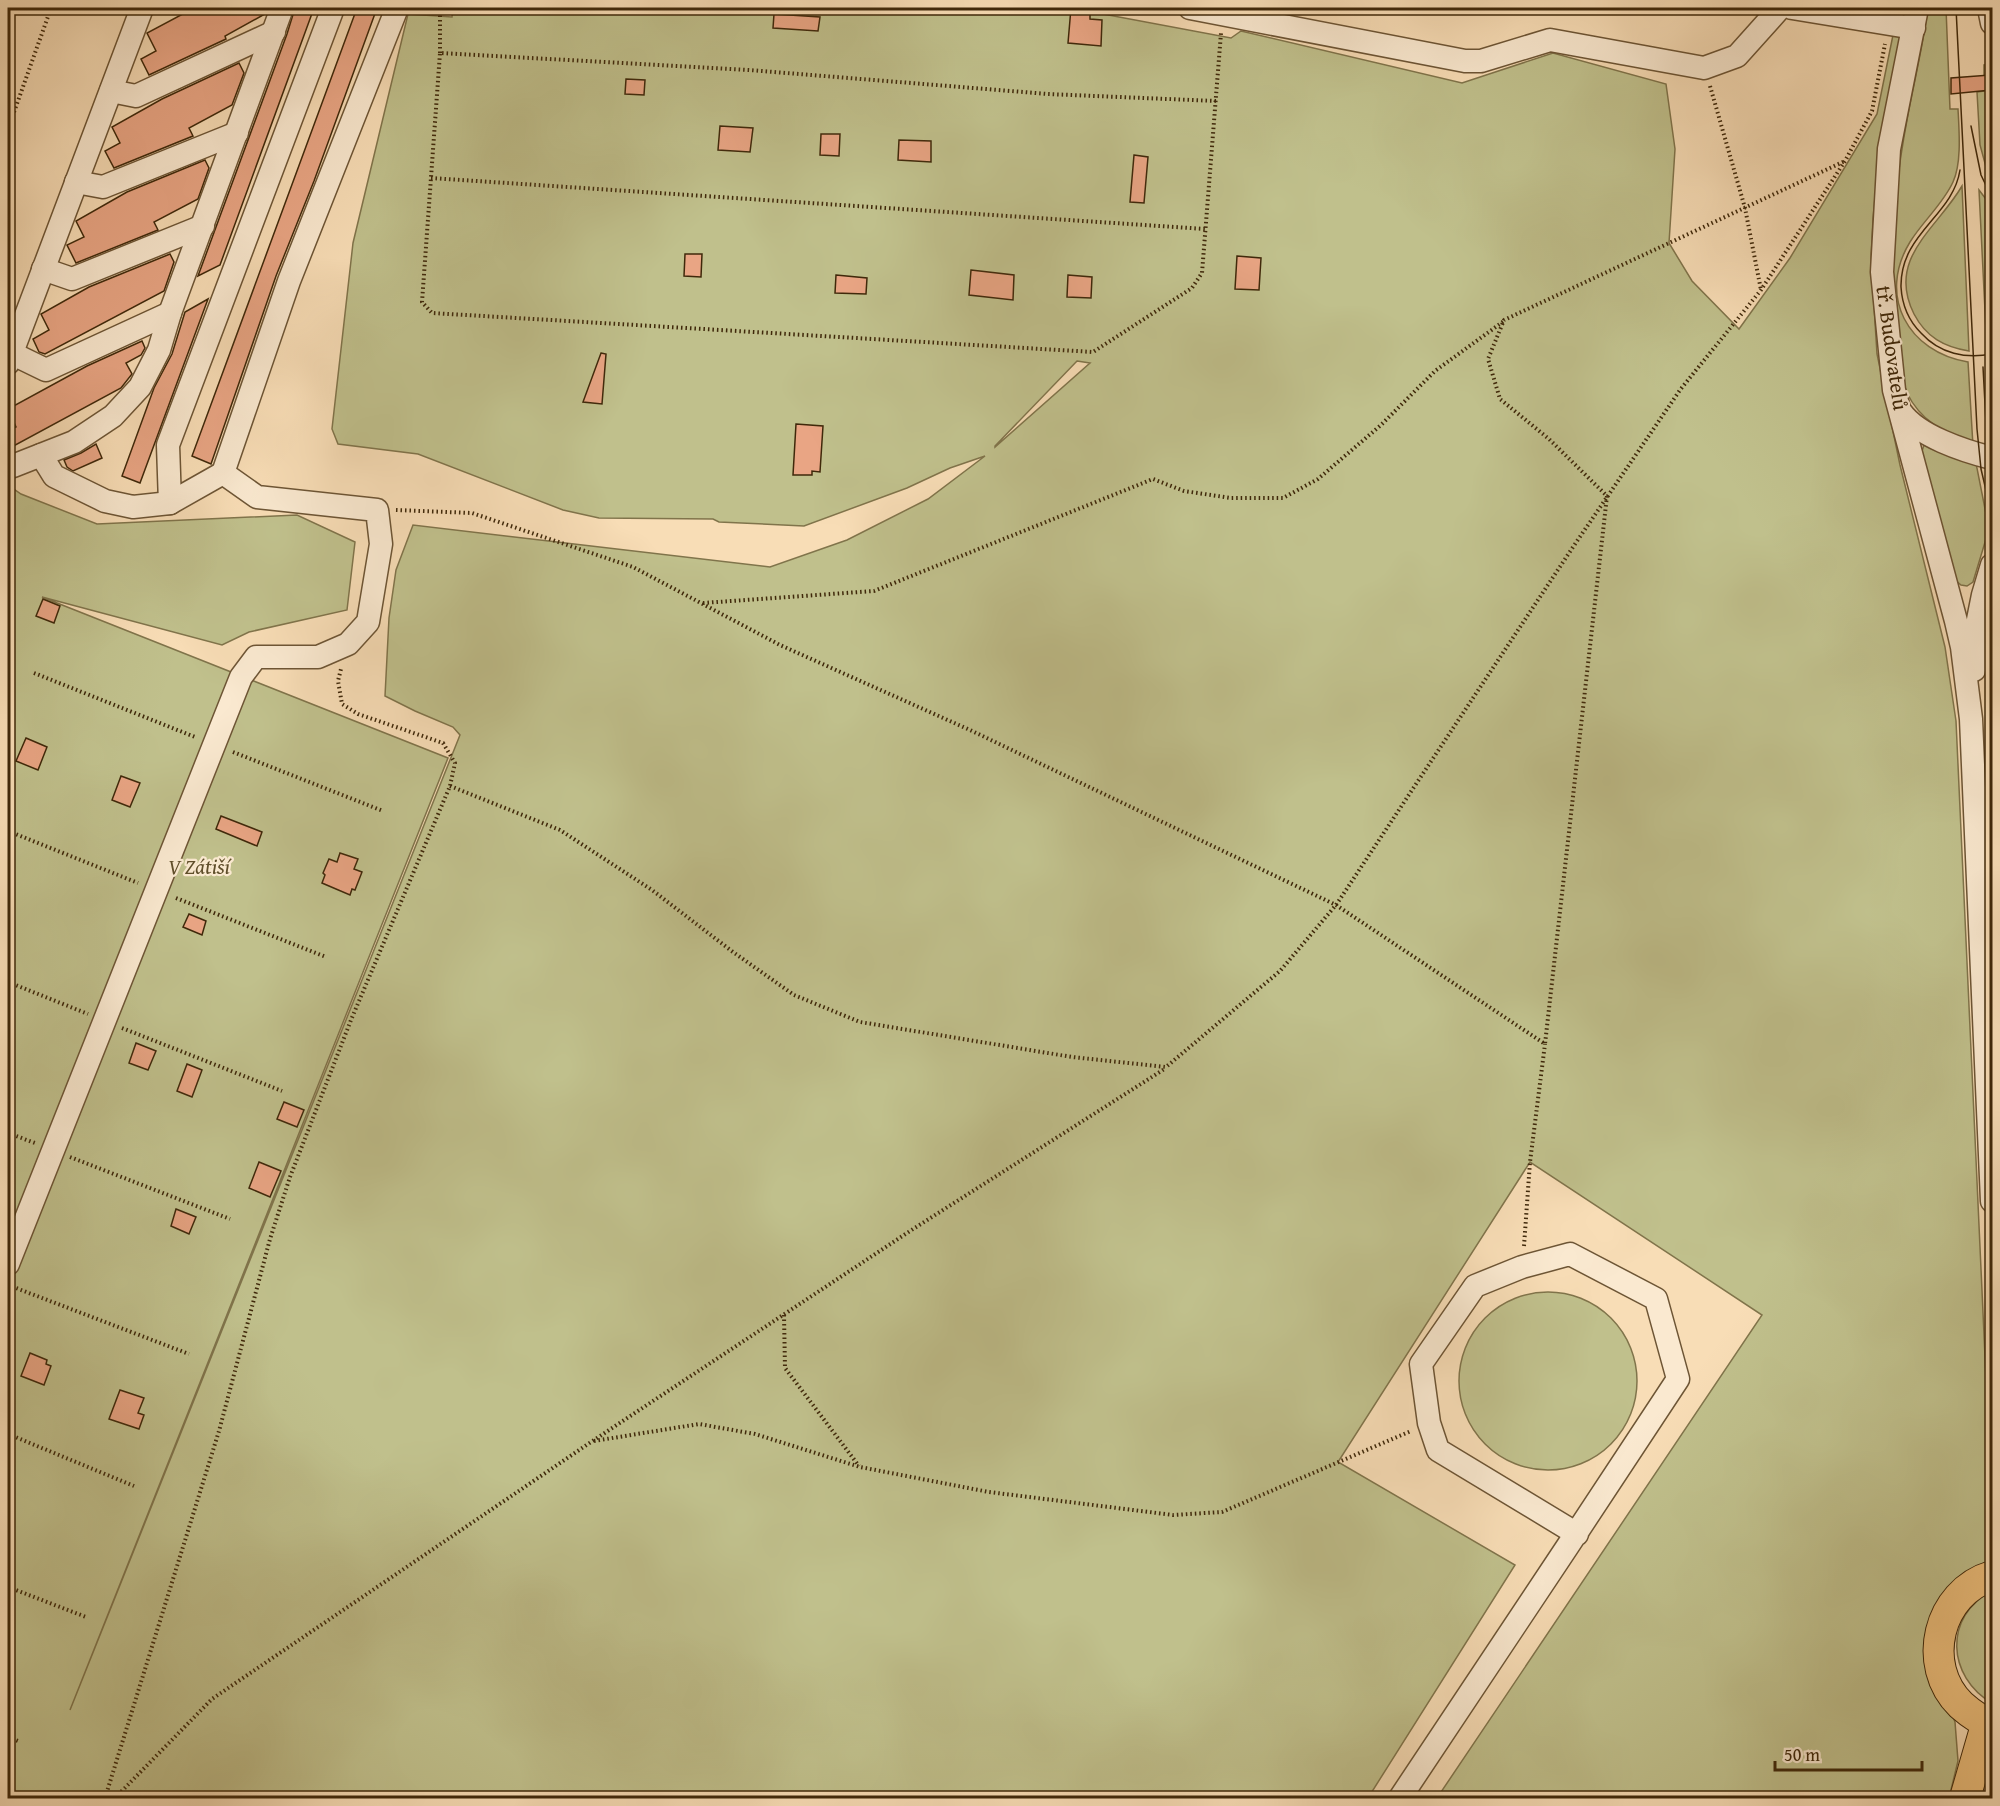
<svg xmlns="http://www.w3.org/2000/svg" width="2000" height="1806" viewBox="0 0 2000 1806" font-family="'Gentium Book Plus',serif">
<style>
.green{fill:#c0c08c;stroke:#80744b;stroke-width:1.5;fill-rule:evenodd}
.building{fill:#e9a584;stroke:#3f280a;stroke-width:1.5}
.lines{fill:none;stroke-linecap:round;stroke-linejoin:round}
.minor-casing{stroke:#6d5535;stroke-width:25}
.major-casing{stroke:#3f280a;stroke-width:32}
.path{stroke:#3f280a;stroke-width:4;stroke-dasharray:1.5 3;stroke-linecap:butt}
.minor{stroke:#fae9d0;stroke-width:22}
.major{stroke:#ecbe7b;stroke-width:30}
.tram{stroke:#3f280a;stroke-width:1.5}
.labels{text-anchor:middle;stroke-width:4.5;stroke-linejoin:round;paint-order:stroke}
.street-label{font-size:21px;fill:#3f280a;stroke:#fae9d0}
.park-label{font-size:21px;font-style:italic;fill:#5f4e2a;stroke:#fae9d0}
</style>
<rect width="100%" height="100%" fill="#f8ddb6"/>
<filter id="stains"><feTurbulence type="fractalNoise" baseFrequency=".00333" numOctaves="4"/><feColorMatrix values="0 0 0 0 .2 0 0 0 0 .09 0 0 0 0 .02 0 0 0 .5 -.17"/></filter>
<radialGradient id="worn" r=".72"><stop offset=".6" stop-color="#630" stop-opacity="0"/><stop offset="1" stop-color="#630" stop-opacity=".3"/></radialGradient>
<!-- green -->
<g class="green">
<path d="M453,8H1071L1231,38L1241,31L1462,83L1553,53L1666,84L1675,149L1669,243L1692,281L1739,329L1790,258L1877,114L1893,35L1903,28L1877,175L1873,219L1871,258L1877,354L1900,465L1945,647L1956,721L1992,1510L1991,1552L1986,1562L1963,1576L1947,1701L1955,1722L1958,1761L1949,1798H1437L1762,1315L1530,1162L1338,1462L1515,1565L1368,1798H8V485L21,494L97,524L297,515L355,542L347,610L249,632L222,645L42,597L448,758L70,1710L460,735L453,727L415,711L385,696L389,618L396,570L413,525L770,567L847,540L928,499L985,456L950,468L907,488L804,526L719,522L713,519L599,518L563,510L418,454L338,444L332,429L353,243L408,14L452,17ZM1077,361L1090,363L995,447V446Z"/>
<path d="M1928,8H1946L1950,109H1958C1959,129 1962,163 1953,182C1943,204 1923,221 1910,242C1877,296 1908,352 1968,362L1973,446C1946,433 1921,422 1907,393C1901,380 1901,362 1899,348C1886,274 1893,194 1907,120C1914,82 1923,46 1928,8Z"/>
<polygon points="1992,64 1992,189 1980,145 1977,92 1991,90 1990,75 1984,75 1984,65"/>
<path d="M1962,186L1969,351C1944,347 1926,337 1914,314C1886,258 1937,229 1962,186Z"/>
<polygon points="1979,190 1992,207 1992,349 1987,351"/>
<polygon points="1924,445 1975,458 1989,529 1973,582 1967,586 1961,585 1955,580 1922,451"/>
<polygon points="1992,605 1992,832 1986,671 1986,638"/>
<circle cx="1548" cy="1381" r="89"/>
<path d="M1992,1591V1703C1947,1677 1943,1616 1992,1591Z"/>
</g>
<!-- building -->
<g class="building">
<polygon points="194,8 268,8 265,14 225,36 226,39 149,75 141,59 156,51 147,33"/>
<polygon points="295,8 314,8 220,265 198,276 287,34"/>
<polygon points="357,8 377,8 314,181 276,276 211,464 192,456"/>
<polygon points="1071,8 1090,9 1090,19 1102,20 1101,46 1068,43"/>
<polygon points="774,14 820,17 818,31 773,28"/>
<polygon points="239,63 244,73 232,105 189,128 193,136 114,168 105,151 120,143 112,127 162,99"/>
<polygon points="1990,75 1991,90 1951,94 1951,78"/>
<polygon points="626,79 645,80 644,95 625,94"/>
<polygon points="720,126 753,128 750,152 718,150"/>
<polygon points="821,134 840,134 839,156 820,155"/>
<polygon points="899,140 931,141 931,162 898,160"/>
<polygon points="1134,155 1148,157 1144,203 1130,202"/>
<polygon points="205,160 209,168 198,199 154,222 158,230 76,263 67,245 84,237 76,221 127,192"/>
<polygon points="170,254 174,262 164,291 45,354 39,352 33,339 49,330 41,314 89,287"/>
<polygon points="685,254 702,254 701,277 684,276"/>
<polygon points="1237,256 1261,258 1259,290 1235,289"/>
<polygon points="971,270 1014,275 1013,300 969,295"/>
<polygon points="836,275 867,278 866,294 835,293"/>
<polygon points="1068,275 1092,277 1091,298 1067,297"/>
<polygon points="208,299 140,483 122,476 154,388 172,354 185,312"/>
<polygon points="142,341 145,348 141,355 126,363 132,374 121,388 8,449 8,431 16,427 8,409 87,366"/>
<polygon points="601,353 606,354 602,404 583,402"/>
<polygon points="796,424 823,426 820,472 812,471 812,475 793,475"/>
<polygon points="96,444 102,458 73,471 67,467 64,460 81,453"/>
<polygon points="43,599 60,606 54,623 36,616"/>
<polygon points="26,738 47,747 38,770 16,761"/>
<polygon points="121,776 140,783 130,807 112,800"/>
<polygon points="221,816 262,832 257,846 216,829"/>
<polygon points="340,853 358,859 354,869 362,872 355,890 352,889 350,895 322,883 325,875 323,873 329,859 337,862"/>
<polygon points="189,914 206,921 202,935 183,927"/>
<polygon points="136,1043 156,1051 148,1070 129,1063"/>
<polygon points="187,1064 202,1070 192,1097 177,1091"/>
<polygon points="284,1102 304,1110 297,1127 277,1119"/>
<polygon points="259,1162 281,1171 270,1197 249,1188"/>
<polygon points="176,1209 196,1217 189,1234 171,1226"/>
<polygon points="30,1353 47,1360 46,1364 51,1366 44,1385 21,1376"/>
<polygon points="120,1390 144,1398 138,1413 144,1415 139,1429 109,1419"/>
</g>
<g class="lines">
<defs>
<g id="minor">
<polyline points="1190,8 1465,61 1481,61 1550,40 1704,68 1737,56 1780,8"/>
<polyline points="1792,8 1914,28"/>
<polyline points="1917,8 1889,149 1882,272 1894,390 1956,621 1962,647 1971,719 1992,1201"/>
<polyline points="1989,8 1992,23"/>
<polyline points="111,91 136,96 274,32"/>
<polyline points="76,182 103,187 237,133"/>
<polyline points="43,269 72,279 203,226"/>
<polyline points="11,353 46,370 170,313"/>
<polyline points="8,363 142,8"/>
<path d="M1901,412C1918,436 1964,451 1992,458"/>
<polyline points="41,455 54,476 105,501 133,507 170,503 223,473"/>
<polyline points="8,465 13,466 74,442 113,416 140,387 159,350 170,313 282,8"/>
<polyline points="170,503 168,445 333,8"/>
<polyline points="1974,670 1977,625 1983,595 1992,565"/>
<polyline points="8,1264 241,677 256,657 318,657 348,644 368,622 381,544 377,510 257,497 223,473 289,281 397,8"/>
<path d="M1400,1798C1493,1659 1586,1519 1678,1379L1656,1299L1570,1254L1522,1267L1475,1286L1421,1364L1429,1423L1438,1450L1577,1534"/>
</g>
<g id="major">
<path d="M1992,1576C1938,1592 1920,1665 1961,1705C1970,1713 1980,1721 1992,1724"/>
<polyline points="1965,1798 1987,1722"/>
</g>
</defs>
<!-- minor casing -->
<use href="#minor" class="minor-casing"/>
<!-- major casing -->
<use href="#major" class="major-casing"/>
<!-- path -->
<g class="path">
<polyline points="440,53 440,8"/>
<polyline points="1710,86 1745,208 1761,290"/>
<polyline points="1216,101 1048,94 749,70 440,53 422,302 432,313 1093,352 1192,288 1202,273 1221,33"/>
<polyline points="8,129 51,8"/>
<polyline points="431,178 1205,229"/>
<polyline points="396,510 472,513 633,567 780,645 970,730 1336,905 1545,1044 1607,496 1549,439 1500,399 1488,359 1504,320 1845,161"/>
<polyline points="703,603 874,591 1153,479 1184,491 1231,498 1283,498 1318,479 1381,425 1435,371 1504,321"/>
<polyline points="34,673 195,737"/>
<polyline points="233,752 383,811"/>
<polyline points="450,786 560,830 652,890 733,952 794,995 860,1022 1072,1057 1166,1067 1280,971 1336,905 1573,547 1680,390 1761,290 1845,161 1872,111 1885,44"/>
<polyline points="8,831 138,883"/>
<polyline points="176,898 326,957"/>
<polyline points="8,982 88,1014"/>
<polyline points="122,1028 282,1091"/>
<polyline points="8,1133 35,1143"/>
<polyline points="70,1157 230,1219"/>
<polyline points="1524,1246 1530,1162 1545,1044"/>
<polyline points="8,1285 189,1354"/>
<polyline points="784,1315 785,1368 859,1466"/>
<polyline points="8,1434 134,1486"/>
<polyline points="594,1441 699,1424 755,1434 860,1467 989,1492 1173,1515 1222,1512 1411,1431"/>
<polyline points="8,1587 86,1617"/>
<polyline points="8,1737 18,1741"/>
<polyline points="105,1798 219,1431 270,1239 290,1177 351,1020 450,786 455,763 443,743 358,714 342,704 338,681 341,669"/>
<polyline points="115,1798 212,1699 591,1442 910,1231 1166,1068"/>
</g>
<!-- minor -->
<use href="#minor" class="minor"/>
<!-- major -->
<use href="#major" class="major"/>
<!-- tram -->
<g class="tram">
<polyline points="1956,8 1977,429 1981,469 1992,516"/>
<polyline points="1971,126 1981,175 1992,198"/>
<path d="M1960,170C1953,216 1900,233 1901,287C1902,304 1909,321 1921,333C1940,354 1966,359 1992,354"/>
<polyline points="1983,367 1987,441 1992,476"/>
</g>
</g>
<g class="labels">
<!-- street labels -->
<g class="street-label">
<text transform="translate(1892 348) rotate(82)" y="7">tř. Budovatelů</text>
</g>
<!-- park labels -->
<g class="park-label">
<text x="199" y="874">V Zátiší</text>
</g>
</g>
<!-- margin -->
<rect width="2000" height="1806" fill="none" stroke="#f8ddb6" stroke-width="30"/>
<rect x="9" y="9" width="1982" height="1788" fill="none" stroke="#3f280a" stroke-width="3"/>
<rect x="15" y="15" width="1970" height="1776" fill="none" stroke="#3f280a" stroke-width="1.5"/>
<!-- scale -->
<path d="M1775 1761v9h147v-9" fill="none" stroke="#3f280a" stroke-width="3"/>
<text x="1784" y="1761" font-size="18" fill="#3f280a" stroke="#fae9d0" stroke-width="4.5" paint-order="stroke">50 m</text>
<rect width="100%" height="100%" filter="url(#stains)"/>
<rect width="100%" height="100%" fill="url(#worn)"/>
</svg>
